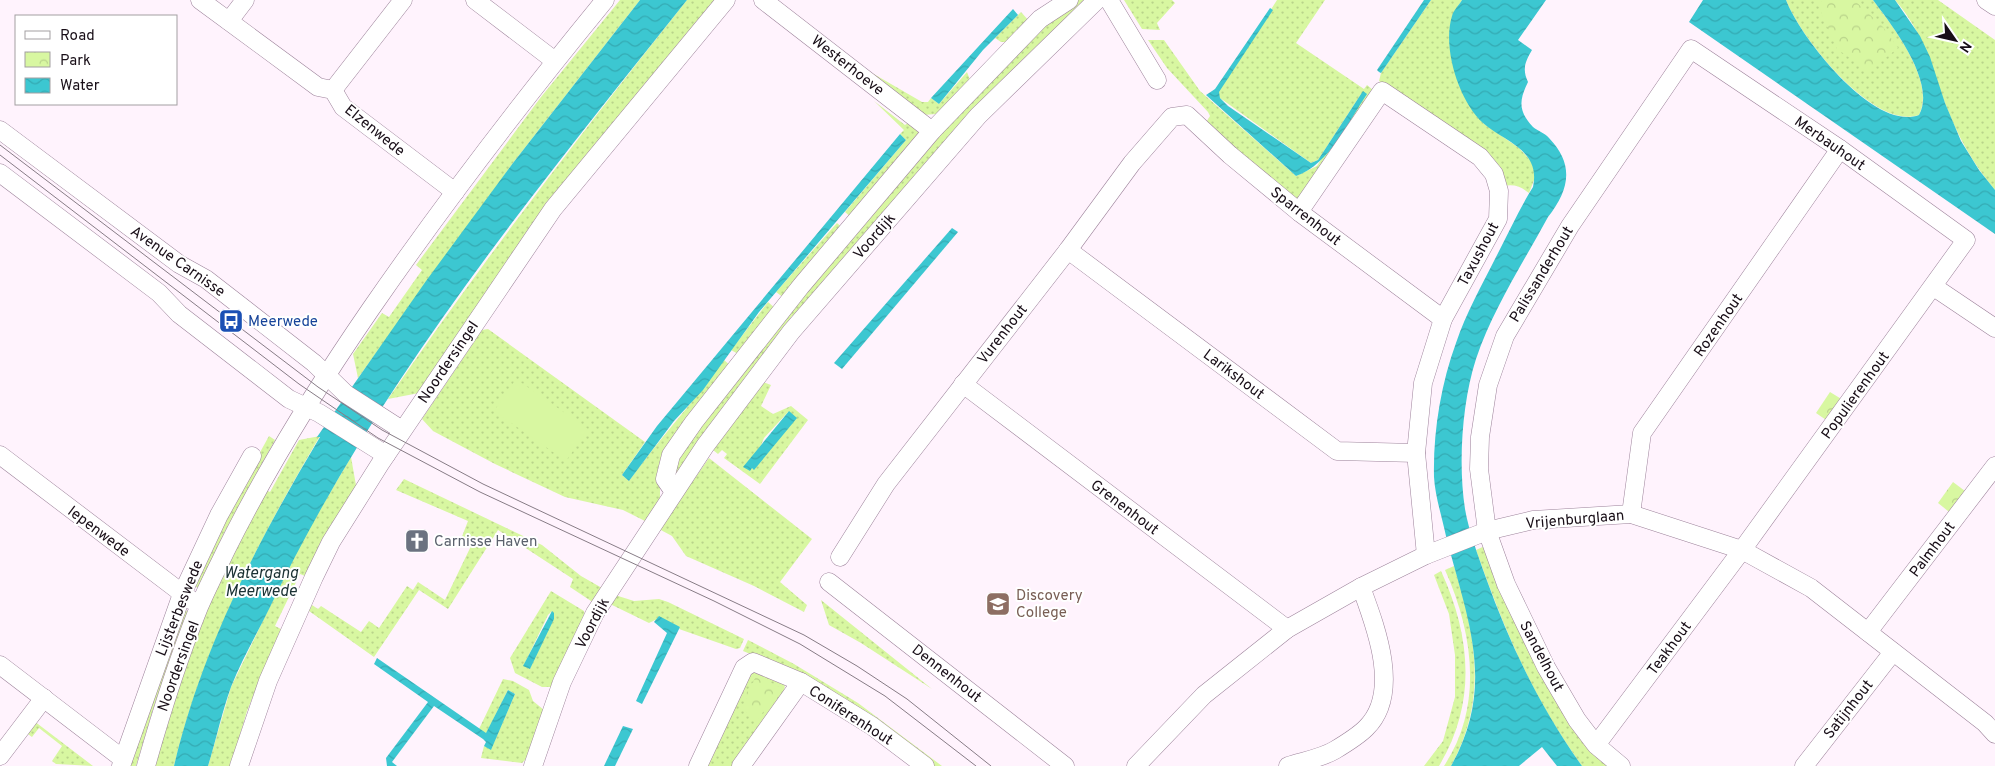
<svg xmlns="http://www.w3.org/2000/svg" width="1995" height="766" viewBox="0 0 1995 766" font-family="Overpass,sans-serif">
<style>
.grass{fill:url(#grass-dots);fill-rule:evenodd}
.park{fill:url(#park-crowns)}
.pitch{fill:#d8f7a1}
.water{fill:url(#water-waves)}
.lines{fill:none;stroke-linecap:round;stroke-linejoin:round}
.street-casing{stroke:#9d839b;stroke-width:19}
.street{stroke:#fff;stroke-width:18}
.tram{stroke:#877c86;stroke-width:1}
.labels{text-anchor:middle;stroke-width:4;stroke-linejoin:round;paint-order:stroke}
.street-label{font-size:15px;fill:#180e17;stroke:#fff}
.transit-label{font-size:15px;fill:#164399;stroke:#fff;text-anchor:start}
.worship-label{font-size:15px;fill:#5b616d;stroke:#fff;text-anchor:start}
.education-label{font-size:15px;fill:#785e54;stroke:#fff;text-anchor:start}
.water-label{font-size:16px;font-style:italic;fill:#1a3133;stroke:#fff}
</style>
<defs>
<pattern id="grass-dots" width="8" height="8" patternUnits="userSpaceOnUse" patternTransform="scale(1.25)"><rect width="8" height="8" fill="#d8f7a1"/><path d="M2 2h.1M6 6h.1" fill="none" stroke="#b9d38a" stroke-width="1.8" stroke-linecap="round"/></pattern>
<pattern id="park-crowns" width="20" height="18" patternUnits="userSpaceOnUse" patternTransform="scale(1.25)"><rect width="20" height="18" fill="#d8f7a1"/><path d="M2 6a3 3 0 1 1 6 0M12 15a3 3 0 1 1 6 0" fill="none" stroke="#b9d38a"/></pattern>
<pattern id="water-waves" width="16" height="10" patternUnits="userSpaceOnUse" patternTransform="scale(1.25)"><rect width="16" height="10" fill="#3cc7d1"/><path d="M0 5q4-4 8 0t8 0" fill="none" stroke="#34aab3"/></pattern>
</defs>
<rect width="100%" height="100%" fill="#fff3fd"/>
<!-- grass -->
<g class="grass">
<polygon points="620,0 640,0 513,163 358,378 353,354 382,313 389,317 422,270 416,265 541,97"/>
<path d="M687,0H717L419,393L388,399C482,262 583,131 687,0Z"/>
<polygon points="1078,0 1085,0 1020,62 796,318 792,316 674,478 678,452 879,202 1009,57 1067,6"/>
<polygon points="1124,0 1172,0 1175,3 1157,23 1160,30 1142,29"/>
<polygon points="1277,0 1325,0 1296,43 1364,89 1367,85 1373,90 1301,199 1295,200 1205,124 1210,116 1208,112 1167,68 1148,40 1164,40 1200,91 1296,176 1317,166 1363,91 1318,160 1311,163 1220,98 1218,92"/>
<path d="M1431,0H1462L1452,16L1483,123L1519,148L1531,161L1536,175L1529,193C1520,186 1514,184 1503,186L1483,153L1379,81L1381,73Z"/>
<path d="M1786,0H1873C1892,25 1937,83 1919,115C1874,131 1800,37 1786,0Z"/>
<path d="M1895,0H1938L1995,40V190C1973,164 1957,135 1945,103C1931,65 1923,32 1895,0Z"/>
<polygon points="1021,12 1029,21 1007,42 1001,42 995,38"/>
<polygon points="860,66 922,102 928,102 931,98 939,104 967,72 970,80 936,114 923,115"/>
<polygon points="874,101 905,125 909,122 918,130 919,137 853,219 845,212 906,140 900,134 904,130"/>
<polygon points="837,223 844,229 784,298 776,292"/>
<polygon points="768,302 776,309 740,355 731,350"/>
<path d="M488,329L645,442L622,475L629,481C659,439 694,402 724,360L731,366L660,470V499L645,521L623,510L565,497L495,464L433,431L422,419L482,330Z"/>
<path d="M763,382L771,385L761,406L773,414L791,406L808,420L760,484L724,458L727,454L722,450L718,454L713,450ZM789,411L754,469L752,468L764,438Z"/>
<polygon points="269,436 275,440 224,533 199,588 193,586 226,514"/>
<path d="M320,436C258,541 203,647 174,766H153L193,642L217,584L264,489L270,492L299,440Z"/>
<polygon points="351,457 357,491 305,576 300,574 275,626 281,629 247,711 231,766 208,766 231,687 301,542"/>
<polygon points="709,458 812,539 780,582 807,605 804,612 754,586 686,556 672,536 659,529"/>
<polygon points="404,479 542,545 581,576 602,588 594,603 570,587 573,579 498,530 448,609 419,590 374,657 309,611 312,605 318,609 321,606 361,632 369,621 379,628 407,586 413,590 418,582 445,600 472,544 461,539 468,521 396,490"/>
<path d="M1487,545L1501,583L1613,766H1582C1531,695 1505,631 1476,550Z"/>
<path d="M1454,566C1476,636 1488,699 1451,766H1444C1484,706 1473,632 1445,570Z"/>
<path d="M1441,571C1471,636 1477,703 1439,766H1424L1443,741L1455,697V655L1449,614L1434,575Z"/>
<path d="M551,591L584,611L586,619L553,687H542L515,673L510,658ZM552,611L530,669L524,665L548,615Z"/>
<polygon points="615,595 634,601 659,599 668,602 744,639 740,648 736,649 679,629 680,627 655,620 649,623 610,604"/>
<polygon points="821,600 932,689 861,643 829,625"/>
<polygon points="183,609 189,612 155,703 136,766 127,766"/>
<polygon points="748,640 794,664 858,703 942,766 934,766 854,707 794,672 743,651"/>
<polygon points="752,670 785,683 784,694 732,766 704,766"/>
<polygon points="503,679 513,681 529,690 533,701 544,710 527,758 522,763 481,758 484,746 491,749 515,694 508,690 486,734 479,729"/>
<polygon points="34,721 93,766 56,764 52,761 62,746 39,728 32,737 25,732"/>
</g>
<!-- park -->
<g class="park">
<polygon points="1823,0 1854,0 1883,27 1898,48 1869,71 1837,49 1818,5"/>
<polygon points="1830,392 1843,400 1829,422 1816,413"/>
<polygon points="1953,482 1969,494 1953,515 1938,503"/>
<polygon points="757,675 783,689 768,711 765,709 758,720 743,710 749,700 744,697"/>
</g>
<!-- pitch -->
<polygon class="pitch" points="516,379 588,429 566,461 494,411"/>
<!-- water -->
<g class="water">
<path d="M640,0H687C535,191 377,383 271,605C258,632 242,659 231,687C222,712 216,740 208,766H174C202,647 258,541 320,437H317L426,281L513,163Z"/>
<polygon points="1424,0 1431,0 1381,73 1379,72 1377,70"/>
<path d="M1462,0H1546L1518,40L1532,50C1525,62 1522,69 1528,82C1519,100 1518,111 1533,127C1538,131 1545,133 1549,138C1575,165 1569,190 1548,217C1523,263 1493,309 1476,359C1462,402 1458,464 1465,509C1469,532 1478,555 1486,578C1510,645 1540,707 1582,766H1557L1542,747L1519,766H1451C1497,684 1467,619 1446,536C1442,517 1435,496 1434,477C1433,432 1441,384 1456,343C1466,313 1482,285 1496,257C1508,234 1519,209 1533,187C1541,150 1505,142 1483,123C1459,101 1442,48 1452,16C1453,11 1459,5 1462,0Z"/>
<path d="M1703,0H1786C1800,37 1874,132 1919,115C1937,83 1892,25 1873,0H1895L1920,36L1930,57L1945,103L1961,141L1979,170L1995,190V234L1689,22Z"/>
<path d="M1270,8L1273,10L1219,92L1220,98L1228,106L1311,163L1318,160L1363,91L1367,94C1348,122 1330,164 1296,176L1206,95L1215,89Z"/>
<polygon points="1013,9 1018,15 983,50 939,104 931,98"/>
<polygon points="900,134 906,140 759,312 703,390 674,421 629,481 622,475 657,426"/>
<polygon points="952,228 958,232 842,369 834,363"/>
<polygon points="789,411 797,418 754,470 752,468 750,471 743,467"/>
<polygon points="552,611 554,613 554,619 530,669 523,666"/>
<polygon points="659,616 680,627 642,704 636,701 667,633 654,622"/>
<polygon points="377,658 486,733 508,690 515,694 491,750 484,746 486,742 483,739 434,706 392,762 397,766 387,766 386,758 428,702 374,664"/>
<polygon points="623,726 633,729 615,766 604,766"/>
</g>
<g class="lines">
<defs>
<g id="street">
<polyline points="200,0 318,87 333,90 343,107 455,192"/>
<polyline points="475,0 555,61"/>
<polyline points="763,0 932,131"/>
<polyline points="1109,0 1157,80"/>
<polyline points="1986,0 1995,6"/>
<polyline points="229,21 245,0"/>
<polyline points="333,90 403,0"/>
<polyline points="0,130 179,264 206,279 314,363 346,394 402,430"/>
<polyline points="0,173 159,293 179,314 289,399 319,413 386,455"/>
<polyline points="1299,212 1382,91 1480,157 1494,174 1499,191 1498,219 1443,319 1423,383 1416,453 1426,555"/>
<polyline points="1068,250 1337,451 1416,453"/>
<polyline points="1934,287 1995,328"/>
<polyline points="963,384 1287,629"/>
<polyline points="0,455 191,600"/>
<polyline points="674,492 665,479 671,455 694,422 801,286 932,131 1040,19 1069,0"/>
<polyline points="1631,514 1642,433 1840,149"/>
<polyline points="840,557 886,484 1068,250 1132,163 1172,117 1187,115 1230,155 1299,212 1443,319"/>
<polyline points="829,582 1065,766"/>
<polyline points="1868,632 1995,466"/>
<polyline points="0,665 123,759"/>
<polyline points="1596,745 1742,550 1966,240 1840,149 1691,49 1570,226 1505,336 1488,385 1480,437 1479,469 1487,531 1506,584 1546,667 1577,720 1596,745 1621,766"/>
<polyline points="0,756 44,698"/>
<polyline points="121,766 182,594 219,515 252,456"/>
<path d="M146,766C161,713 178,659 199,607C207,588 217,569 226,550C268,466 317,387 370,310C444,203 523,100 605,0"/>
<polyline points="239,766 268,681 314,577 331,542 380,464 553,209 726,0"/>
<polyline points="533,766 562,682 595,613 705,446 791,332 978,116 1097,0"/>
<polyline points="698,766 744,668 753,662 801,682 872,726 925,766"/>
<polyline points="741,766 801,682"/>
<polyline points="1136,766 1204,695 1287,629 1361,587 1426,555 1487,531 1533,520 1631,514 1742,550 1811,588 1985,723 1995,734"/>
<path d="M1288,766C1303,761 1322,758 1335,750C1345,744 1358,736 1366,728C1402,693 1375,625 1361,587"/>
<polyline points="1804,766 1893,652"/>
</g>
</defs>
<!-- street casing -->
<use href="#street" class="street-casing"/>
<!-- street -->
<use href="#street" class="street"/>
<!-- tram -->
<g class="tram">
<polyline points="0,145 318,387 382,430 483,484 804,635 857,666 907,699 991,766"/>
<polyline points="0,155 299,384 378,438 480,492 714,601 800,644 885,696 976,766"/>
</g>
</g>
<!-- icons -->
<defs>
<symbol id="bus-square" viewBox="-11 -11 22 22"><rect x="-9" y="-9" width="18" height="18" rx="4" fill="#1a4fb4" stroke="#fff"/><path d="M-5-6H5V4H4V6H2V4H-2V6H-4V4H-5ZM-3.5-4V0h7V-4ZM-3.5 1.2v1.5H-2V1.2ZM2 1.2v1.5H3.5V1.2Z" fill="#fff"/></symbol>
<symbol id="church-square" viewBox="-11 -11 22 22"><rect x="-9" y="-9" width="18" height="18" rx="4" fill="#6b7280" stroke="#fff"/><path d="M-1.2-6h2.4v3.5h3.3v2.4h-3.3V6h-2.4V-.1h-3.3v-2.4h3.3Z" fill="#fff"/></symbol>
<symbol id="school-square" viewBox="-11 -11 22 22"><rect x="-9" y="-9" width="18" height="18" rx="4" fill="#8d6e63" stroke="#fff"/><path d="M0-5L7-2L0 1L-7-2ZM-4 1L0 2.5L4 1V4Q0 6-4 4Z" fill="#fff"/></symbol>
</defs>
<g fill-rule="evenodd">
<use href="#bus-square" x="217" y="307" width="28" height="28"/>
<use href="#church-square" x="403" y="527" width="28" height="28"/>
<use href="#school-square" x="984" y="590" width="28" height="28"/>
</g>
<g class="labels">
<!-- street labels -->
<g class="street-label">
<text transform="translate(848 65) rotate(38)" y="5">Westerhoeve</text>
<text transform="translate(375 130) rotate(39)" y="5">Elzenwede</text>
<text transform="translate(1830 143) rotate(35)" y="5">Merbauhout</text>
<text transform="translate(1306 216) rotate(38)" y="5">Sparrenhout</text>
<text transform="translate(874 236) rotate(-49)" y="5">Voordijk</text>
<text transform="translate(1478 254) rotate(-62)" y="5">Taxushout</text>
<text transform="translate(178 261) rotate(35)" y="5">Avenue Carnisse</text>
<text transform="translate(1541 274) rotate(-59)" y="5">Palissanderhout</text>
<text transform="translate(1718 325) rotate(-55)" y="5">Rozenhout</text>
<text transform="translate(1002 334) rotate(-52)" y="5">Vurenhout</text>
<text transform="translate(448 362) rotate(-56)" y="5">Noordersingel</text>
<text transform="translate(1234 374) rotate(37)" y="5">Larikshout</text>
<text transform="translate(1855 395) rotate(-54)" y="5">Populierenhout</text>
<text transform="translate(1125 507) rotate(37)" y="5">Grenenhout</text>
<text transform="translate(1575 519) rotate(-5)" y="5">Vrijenburglaan</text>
<text transform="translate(99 531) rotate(37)" y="5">Iepenwede</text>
<text transform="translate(1932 549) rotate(-53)" y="5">Palmhout</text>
<text transform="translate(179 608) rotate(-68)" y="5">Lijsterbeswede</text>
<text transform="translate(592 623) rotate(-62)" y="5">Voordijk</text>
<text transform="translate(1669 648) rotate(-53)" y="5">Teakhout</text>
<text transform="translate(1542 656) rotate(62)" y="5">Sandelhout</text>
<text transform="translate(178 666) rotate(-70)" y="5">Noordersingel</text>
<text transform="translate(947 673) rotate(38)" y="5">Dennenhout</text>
<text transform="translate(1848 709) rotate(-52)" y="5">Satijnhout</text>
<text transform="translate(851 715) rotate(33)" y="5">Coniferenhout</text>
</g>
<!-- transit labels -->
<g class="transit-label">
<text x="248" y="326">Meerwede</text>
</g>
<!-- worship labels -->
<g class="worship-label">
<text x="434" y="546">Carnisse Haven</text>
</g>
<!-- education labels -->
<g class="education-label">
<text x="1016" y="600">Discovery<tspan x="1016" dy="17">College</tspan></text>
</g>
<!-- water labels -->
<g class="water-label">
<text x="261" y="578">Watergang<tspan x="261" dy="18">Meerwede</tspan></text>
</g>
</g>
<!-- legend -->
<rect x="15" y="15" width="162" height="90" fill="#ffffff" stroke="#a39fa2"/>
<rect x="25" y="31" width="25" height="8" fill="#ffffff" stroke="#a39fa2"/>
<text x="60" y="40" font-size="15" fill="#180e17">Road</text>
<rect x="25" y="52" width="25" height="15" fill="url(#park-crowns)" stroke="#a39fa2"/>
<text x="60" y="65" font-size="15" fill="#180e17">Park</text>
<rect x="25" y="78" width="25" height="15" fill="url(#water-waves)" stroke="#a39fa2"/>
<text x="60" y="90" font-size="15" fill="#180e17">Water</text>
<!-- north arrow -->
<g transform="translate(1955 40) rotate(124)" stroke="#ffffff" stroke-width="4" paint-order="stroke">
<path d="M0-4L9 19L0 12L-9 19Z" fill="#180e17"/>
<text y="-8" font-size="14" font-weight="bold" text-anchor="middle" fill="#180e17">N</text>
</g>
</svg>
